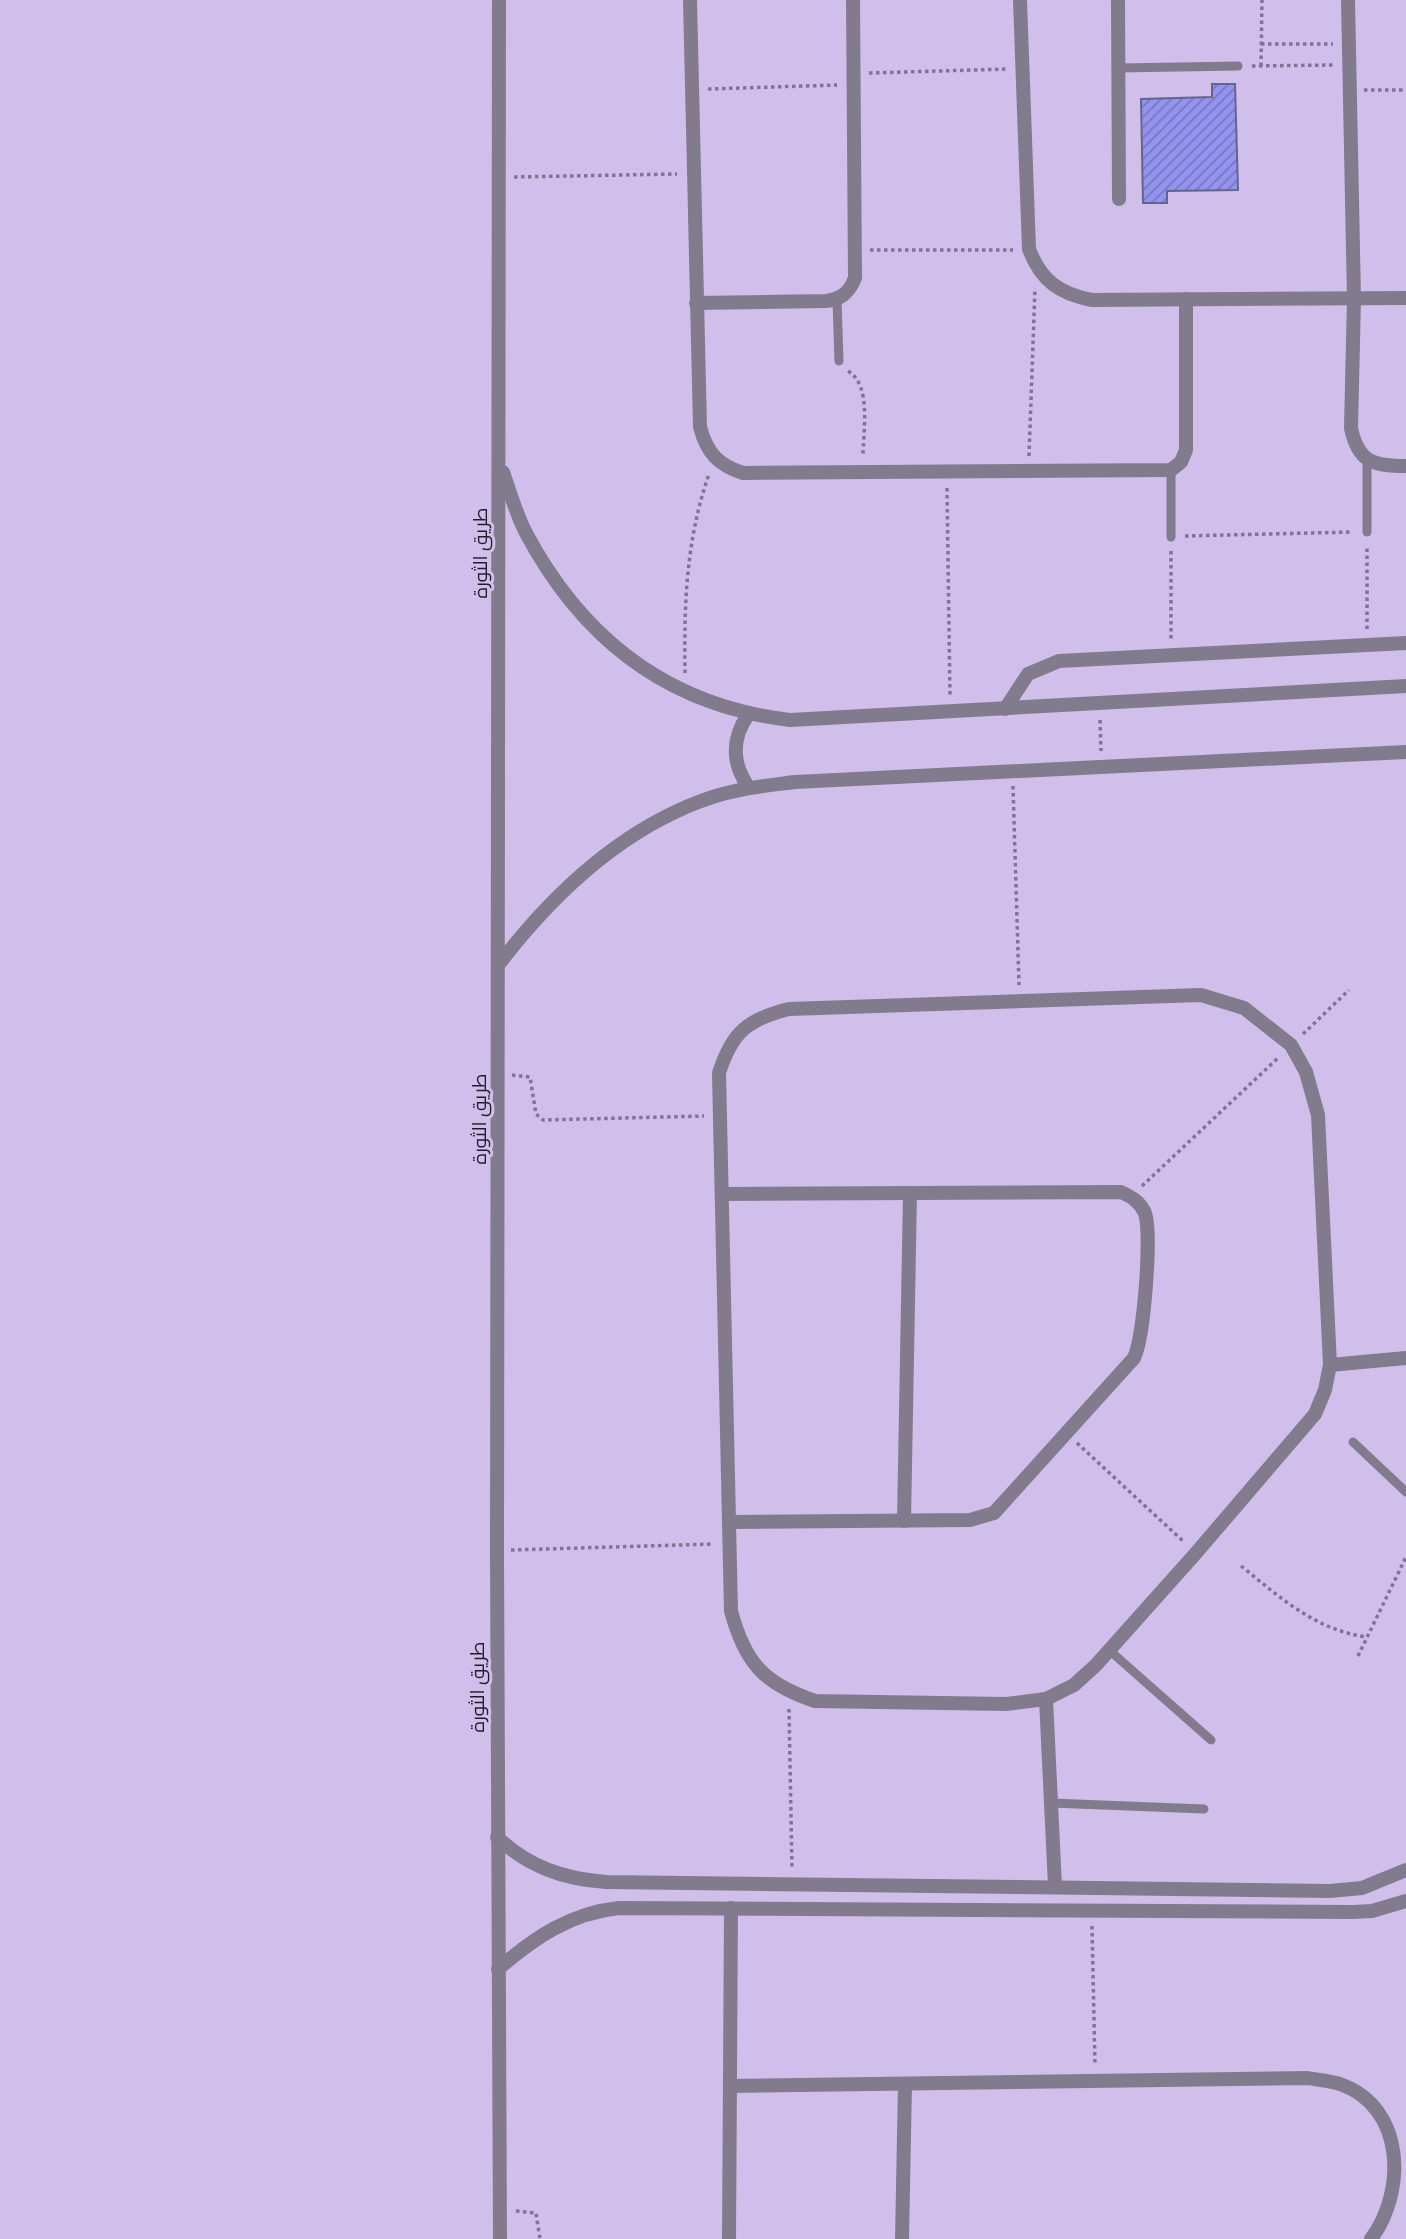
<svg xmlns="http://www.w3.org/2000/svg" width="1406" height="2239" viewBox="0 0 1406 2239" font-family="'Roboto Condensed',Cairo,sans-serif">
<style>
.building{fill:url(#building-hatch);stroke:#64648d;stroke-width:2}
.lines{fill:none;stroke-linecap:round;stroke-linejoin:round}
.path{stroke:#817493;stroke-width:3.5;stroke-dasharray:3.5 3.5;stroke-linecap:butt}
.lane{stroke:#827b8d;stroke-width:9}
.street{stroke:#827b8d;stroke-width:14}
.labels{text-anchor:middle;stroke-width:6;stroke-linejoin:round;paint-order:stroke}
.street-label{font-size:19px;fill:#221b2b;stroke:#d0bfea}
</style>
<defs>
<pattern id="building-hatch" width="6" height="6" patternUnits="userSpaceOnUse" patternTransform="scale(1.75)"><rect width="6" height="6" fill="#9493ef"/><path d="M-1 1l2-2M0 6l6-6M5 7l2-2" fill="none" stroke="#7877c2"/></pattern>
</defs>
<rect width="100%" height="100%" fill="#d0bfea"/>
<!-- building -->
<polygon class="building" points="1212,84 1235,84 1238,190 1167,191 1167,203 1143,203 1141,99 1212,97"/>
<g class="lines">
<!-- path -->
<g class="path">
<polyline points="1261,44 1333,44"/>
<polyline points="1252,66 1335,65"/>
<polyline points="1261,66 1262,0"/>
<polyline points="869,73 1008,69"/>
<polyline points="708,89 837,85"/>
<polyline points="1364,90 1406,90"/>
<polyline points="514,177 677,174"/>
<polyline points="870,250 1013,250"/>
<path d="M848,371C872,385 863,432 863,456"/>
<polyline points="1029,456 1035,288"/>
<polyline points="947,488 950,697"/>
<polyline points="1185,536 1352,532"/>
<polyline points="1171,551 1171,641"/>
<polyline points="1367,629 1367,546"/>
<path d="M685,673C684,604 686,540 709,474"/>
<polyline points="1100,720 1101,751"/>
<polyline points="1013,786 1019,985"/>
<polyline points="1303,1034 1349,990"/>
<polyline points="512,1075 530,1077 536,1114 543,1120 704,1116"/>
<polyline points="1142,1186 1279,1057"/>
<polyline points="1077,1443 1184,1542"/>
<polyline points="511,1550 713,1544"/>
<path d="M1241,1566C1281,1598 1315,1630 1367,1637"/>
<polyline points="1358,1656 1406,1557"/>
<polyline points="789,1709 792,1869"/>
<polyline points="1092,1926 1095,2066"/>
<polyline points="516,2211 536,2213 540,2239"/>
</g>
<!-- lane -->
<g class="lane">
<polyline points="1119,68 1238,66"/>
<polyline points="837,299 839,361"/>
<polyline points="1367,532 1367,460"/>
<polyline points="1171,537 1171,470"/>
<polyline points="1353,1442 1406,1492"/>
<polyline points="1109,1650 1211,1740"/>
<polyline points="1051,1803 1204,1809"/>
</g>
<!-- street -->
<g class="street">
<polyline points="499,0 497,1551 500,2239"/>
<path d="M690,0L700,427C707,453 718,465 743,473L1171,470L1181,462L1186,450V299"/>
<path d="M1020,0L1029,249C1041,281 1060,294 1092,300L1406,298"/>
<polyline points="1118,0 1119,199"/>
<path d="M1348,0L1354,299L1351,428C1358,462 1373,466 1406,466"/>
<path d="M696,303L826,301C841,299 849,293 855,278L853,0"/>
<path d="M503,472C510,492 516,514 526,533C583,640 669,706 790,720L1406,686"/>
<polyline points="1005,709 1028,674 1059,661 1406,643"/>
<path d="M748,715C731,739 732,764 749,788"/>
<path d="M499,964C552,895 618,832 701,801C731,789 764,786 795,782L1406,752"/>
<path d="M1201,995L1244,1008L1291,1045L1306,1072L1318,1115L1330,1365L1325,1390L1315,1414L1196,1553L1096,1665L1074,1685L1046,1699L1006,1704L815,1701C764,1684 745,1663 731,1611L719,1073C732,1032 748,1019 789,1009Z"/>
<path d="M722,1194L1121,1192C1132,1197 1140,1202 1145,1213C1152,1234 1144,1338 1134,1358L994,1513L970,1520L729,1522"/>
<polyline points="1330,1365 1406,1358"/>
<polyline points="904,1521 910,1193"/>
<polyline points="1046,1699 1055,1886"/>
<path d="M497,1837C528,1867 564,1879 606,1882L1330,1891L1362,1888L1406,1870"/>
<path d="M498,1969C534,1938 570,1913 619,1908L1353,1912L1372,1911L1406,1901"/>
<path d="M730,2086L1308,2078C1318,2080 1330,2081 1340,2084C1406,2107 1406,2192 1371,2239"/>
<polyline points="729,2239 731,1908"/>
<polyline points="902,2239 905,2084"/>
</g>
</g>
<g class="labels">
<!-- street labels -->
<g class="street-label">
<text transform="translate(480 553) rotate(-90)" y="7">طريق الثورة</text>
<text transform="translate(479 1119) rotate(-90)" y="7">طريق الثورة</text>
<text transform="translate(477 1687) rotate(-90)" y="7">طريق الثورة</text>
</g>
</g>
</svg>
